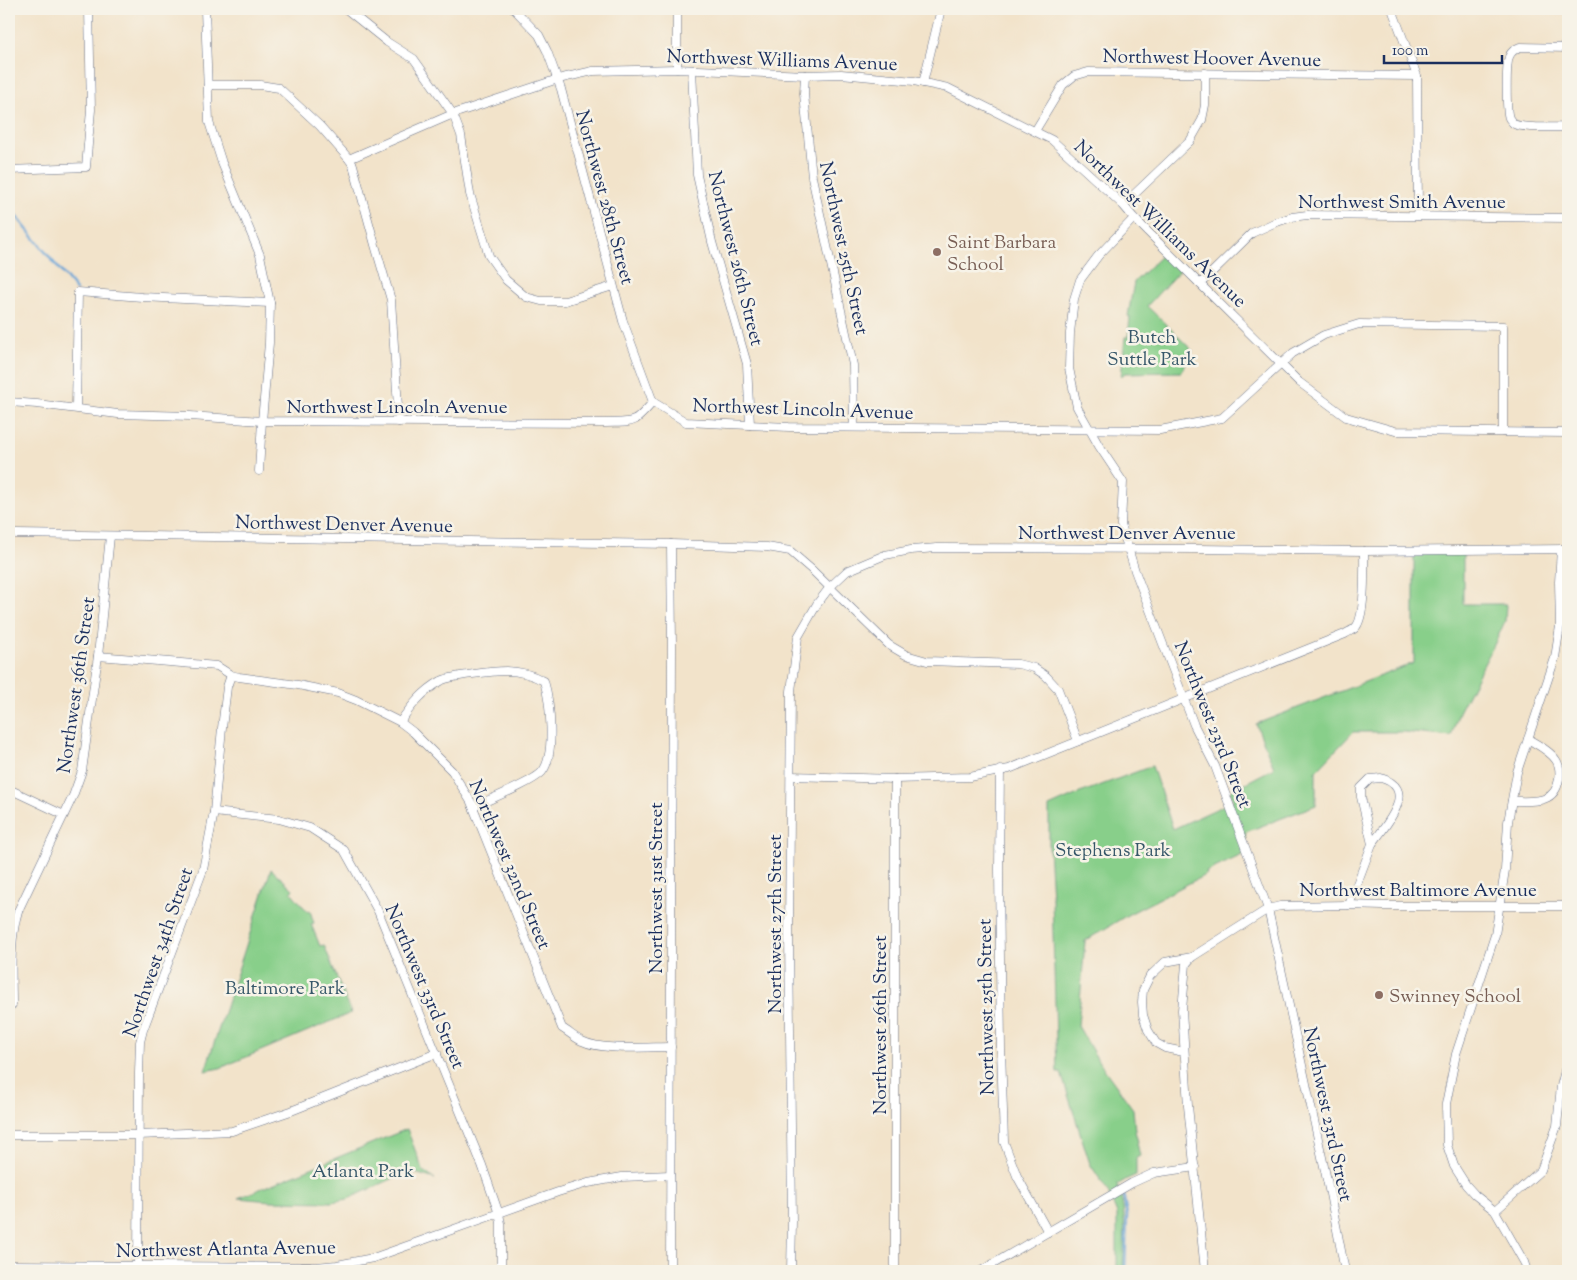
<svg xmlns="http://www.w3.org/2000/svg" width="1577" height="1280" viewBox="0 0 1577 1280" font-family="'Sorts Mill Goudy',serif">
<style>
.green{fill:#88cf8a;stroke:#527f74}
.lines{fill:none;stroke-linecap:round;stroke-linejoin:round}
.stream{stroke:#66a4d7;stroke-width:2.5}
.street-casing{stroke:#666e84;stroke-width:9}
.street{stroke:#fff;stroke-width:8}
.education-dot{fill:#8d6e63;stroke:#f7f3e8;stroke-width:2}
.labels{text-anchor:middle;stroke-width:5;stroke-linejoin:round;paint-order:stroke}
.street-label{font-size:19px;fill:#1b2f5e;stroke:#f7f3e8}
.education-label{font-size:19px;fill:#785e54;stroke:#f7f3e8;text-anchor:start}
.park-label{font-size:19px;fill:#365769;stroke:#f7f3e8}
</style>
<rect width="100%" height="100%" fill="#f7f3e8"/>
<filter id="ink" filterUnits="userSpaceOnUse"><feTurbulence type="fractalNoise" baseFrequency=".02" numOctaves="2"/><feDisplacementMap in="SourceGraphic" scale="10" xChannelSelector="R" yChannelSelector="G"/><feConvolveMatrix kernelMatrix="1 2 1 2 8 2 1 2 1" color-interpolation-filters="sRGB"/></filter>
<filter id="wash" filterUnits="userSpaceOnUse"><feTurbulence type="fractalNoise" baseFrequency=".0096" numOctaves="4" result="noise"/><feDisplacementMap in="SourceGraphic" scale="20" xChannelSelector="R" yChannelSelector="G"/><feGaussianBlur stdDeviation="1.12" result="paint"/><feColorMatrix in="noise" values="0 0 0 0 0 0 0 0 0 0 0 0 0 0 0 0 0 1.4 0 .05"/><feComposite in="paint" operator="in"/></filter>
<g filter="url(#wash)">
<rect width="100%" height="100%" fill="#f2e3ca"/>
<!-- green -->
<g class="green">
<polygon points="1163,254 1180,270 1147,306 1193,351 1181,372 1125,373 1121,377 1125,337 1128,337 1130,317 1128,316 1134,282"/>
<path d="M1463,552V604H1506L1505,621L1496,641L1459,712L1451,737L1404,732H1353L1316,771V805L1246,832L1242,855L1206,872L1207,874L1129,914L1085,941L1078,1026L1099,1062L1133,1109L1135,1131L1138,1142L1137,1143L1140,1156L1136,1158V1175L1127,1179L1117,1185C1128,1212 1124,1242 1123,1271H1117V1214L1107,1190L1090,1164L1061,1073H1057L1052,898L1049,847V807L1080,793L1152,766L1173,829L1233,801L1230,791L1274,768L1256,724L1414,663V553Z"/>
<polygon points="271,869 293,889 291,892 308,912 310,911 314,923 311,924 320,946 324,945 351,1013 220,1068 205,1071"/>
<polygon points="407,1129 423,1171 435,1179 415,1173 405,1173 348,1199 331,1202 270,1201 238,1198"/>
</g>
<g class="lines">
<!-- stream -->
<g class="stream">
<polyline points="9,212 13,212 76,290"/>
<polyline points="1123,1194 1127,1215 1125,1271"/>
</g>
</g>
</g>
<g filter="url(#ink)">
<g class="lines">
<defs>
<g id="street">
<polyline points="205,9 209,122 222,163 260,255 270,303 269,343 262,421 259,471"/>
<polyline points="346,9 387,42 414,59 453,114 461,135 470,194 489,256 506,280 526,297 541,301 565,301 613,286"/>
<polyline points="514,9 539,35 547,51 561,89 623,321 653,402"/>
<polyline points="1392,9 1417,76 1418,216"/>
<path d="M1568,48L1520,47C1515,49 1511,51 1509,57C1506,65 1506,111 1509,118C1510,120 1513,123 1514,124C1524,129 1556,127 1568,127"/>
<polyline points="677,69 677,9"/>
<polyline points="692,70 697,175 712,242 747,364 750,425"/>
<polyline points="805,75 804,94 812,177 853,365 854,427"/>
<polyline points="923,83 941,9"/>
<polyline points="208,85 260,85 279,88 320,126 349,159 353,165 375,245 391,300 399,422"/>
<polyline points="1035,131 1063,85 1074,76 1088,72 1417,76"/>
<polyline points="349,159 453,114 558,79 593,71 677,69 805,75 841,74 914,81 948,88 1052,140 1123,205 1134,218 1200,284 1299,382 1346,417 1395,431 1568,433"/>
<polyline points="9,170 86,167 91,110 89,9"/>
<polyline points="1123,205 1190,141 1202,120 1205,105 1205,73"/>
<polyline points="1134,218 1098,256 1080,280 1074,299 1070,333 1069,368 1077,407 1099,446 1123,482 1121,525 1135,571 1194,725 1215,766 1268,909 1330,1194 1345,1271"/>
<polyline points="1200,284 1252,233 1274,223 1292,217 1307,215 1568,218"/>
<path d="M9,402L37,404L118,414L190,416L262,421L605,423C635,422 633,425 653,402"/>
<polyline points="653,402 686,422 789,427 1160,430 1222,418 1293,353 1324,335 1359,324 1503,326 1503,432"/>
<polyline points="76,408 78,292 142,297 270,303"/>
<polyline points="16,534 671,544 767,547 790,551 812,570 889,645 906,655 927,661 1018,664 1034,668 1046,676 1058,689 1078,741"/>
<path d="M98,656L217,666L231,675L239,677L298,685L338,693L356,700L400,722L413,732L452,771L471,802L562,1028C569,1032 575,1038 582,1041C602,1051 648,1047 671,1047"/>
<path d="M400,722C411,706 423,691 441,681C449,676 495,671 506,671C519,671 533,675 544,681C550,701 556,755 542,772C532,783 488,800 473,807"/>
<polyline points="1000,770 999,869 1001,1049 1004,1142 1017,1176 1048,1232"/>
<path d="M791,776L895,779L970,777L1009,769L1345,634C1348,632 1353,630 1355,628C1366,618 1364,567 1364,551"/>
<path d="M1381,778C1419,789 1386,825 1372,844L1361,797V788L1370,779Z"/>
<polyline points="895,779 895,1271"/>
<polyline points="9,789 64,815"/>
<path d="M1512,801C1532,801 1555,805 1559,779C1560,772 1560,766 1556,760C1550,751 1538,745 1528,739"/>
<polyline points="214,812 279,819 310,828 344,850 378,911 482,1165 499,1214 501,1223 501,1271"/>
<polyline points="1349,905 1372,844"/>
<polyline points="1192,957 1186,964 1182,1010 1188,1106 1205,1271"/>
<path d="M9,1005H12C12,974 9,942 18,911L73,796L82,771L98,656L110,536"/>
<polyline points="1184,1052 1165,1048 1156,1043 1148,1030 1143,1015 1142,1002 1143,990 1150,976 1165,962 1192,957 1268,909 1280,906 1349,905 1383,906 1568,906"/>
<polyline points="9,1135 139,1135 232,1131 291,1111 437,1053"/>
<polyline points="1495,1211 1541,1170 1557,1126 1561,1086 1568,1059"/>
<polyline points="9,1265 316,1267 337,1265 373,1258 558,1192 588,1183 622,1177 670,1175"/>
<polyline points="138,1271 139,1073 140,1042 143,1030 203,870 214,812 222,728 227,687 231,675"/>
<polyline points="670,1271 672,647 671,544"/>
<polyline points="791,1271 792,1222 789,935 791,691 798,637 817,604 830,587 847,571 885,555 911,550 937,548 1198,549 1364,551 1568,549"/>
<polyline points="981,1271 1132,1183 1154,1173 1195,1167"/>
<polyline points="1527,1271 1524,1262 1495,1211 1475,1195 1466,1185 1454,1166 1447,1145 1446,1104 1456,1054 1495,935 1505,870 1508,822 1517,772 1555,658 1560,626 1559,582 1561,549"/>
</g>
</defs>
<!-- street casing -->
<use href="#street" class="street-casing"/>
<!-- street -->
<use href="#street" class="street"/>
</g>
</g>
<!-- markers -->
<g class="education-dot">
<circle cx="937" cy="252" r="5"/>
<circle cx="1379" cy="995" r="5"/>
</g>
<g class="labels">
<!-- street labels -->
<g class="street-label">
<text transform="translate(1212 57) rotate(1)" y="7">Northwest Hoover Avenue</text>
<text transform="translate(782 59) rotate(2)" y="7">Northwest Williams Avenue</text>
<text transform="translate(606 197) rotate(75)" y="7">Northwest 28th Street</text>
<text x="1402" y="208">Northwest Smith Avenue</text>
<text transform="translate(1161 223) rotate(44)" y="7">Northwest Williams Avenue</text>
<text transform="translate(845 248) rotate(78)" y="7">Northwest 25th Street</text>
<text transform="translate(737 258) rotate(76)" y="7">Northwest 26th Street</text>
<text x="397" y="413">Northwest Lincoln Avenue</text>
<text transform="translate(803 408) rotate(2)" y="7">Northwest Lincoln Avenue</text>
<text transform="translate(344 523) rotate(1)" y="7">Northwest Denver Avenue</text>
<text x="1127" y="539">Northwest Denver Avenue</text>
<text transform="translate(75 685) rotate(-82)" y="7">Northwest 36th Street</text>
<text transform="translate(1214 724) rotate(68)" y="7">Northwest 23rd Street</text>
<text transform="translate(511 864) rotate(67)" y="7">Northwest 32nd Street</text>
<text transform="translate(655 888) rotate(-90)" y="7">Northwest 31st Street</text>
<text x="1418" y="896">Northwest Baltimore Avenue</text>
<text transform="translate(774 924) rotate(-90)" y="7">Northwest 27th Street</text>
<text transform="translate(157 952) rotate(-71)" y="7">Northwest 34th Street</text>
<text transform="translate(426 986) rotate(67)" y="7">Northwest 33rd Street</text>
<text transform="translate(985 1007) rotate(-91)" y="7">Northwest 25th Street</text>
<text transform="translate(879 1025) rotate(-90)" y="7">Northwest 26th Street</text>
<text transform="translate(1329 1114) rotate(78)" y="7">Northwest 23rd Street</text>
<text transform="translate(226 1248) rotate(-1)" y="7">Northwest Atlanta Avenue</text>
</g>
<!-- education labels -->
<g class="education-label">
<text x="947" y="248">Saint Barbara<tspan x="947" dy="22">School</tspan></text>
<text x="1389" y="1002">Swinney School</text>
</g>
<!-- park labels -->
<g class="park-label">
<text x="1152" y="343">Butch<tspan x="1152" dy="22">Suttle Park</tspan></text>
<text x="1113" y="856">Stephens Park</text>
<text x="285" y="994">Baltimore Park</text>
<text x="363" y="1177">Atlanta Park</text>
</g>
</g>
<!-- margin -->
<rect width="1577" height="1280" fill="none" stroke="#f7f3e8" stroke-width="30"/>
<!-- scale -->
<path d="M1384 55v8h118v-8" fill="none" stroke="#1b2f5e" stroke-width="2.5"/>
<text x="1392" y="55" font-size="15" fill="#1b2f5e" stroke="#f7f3e8" stroke-width="4" paint-order="stroke">100 m</text>
</svg>
